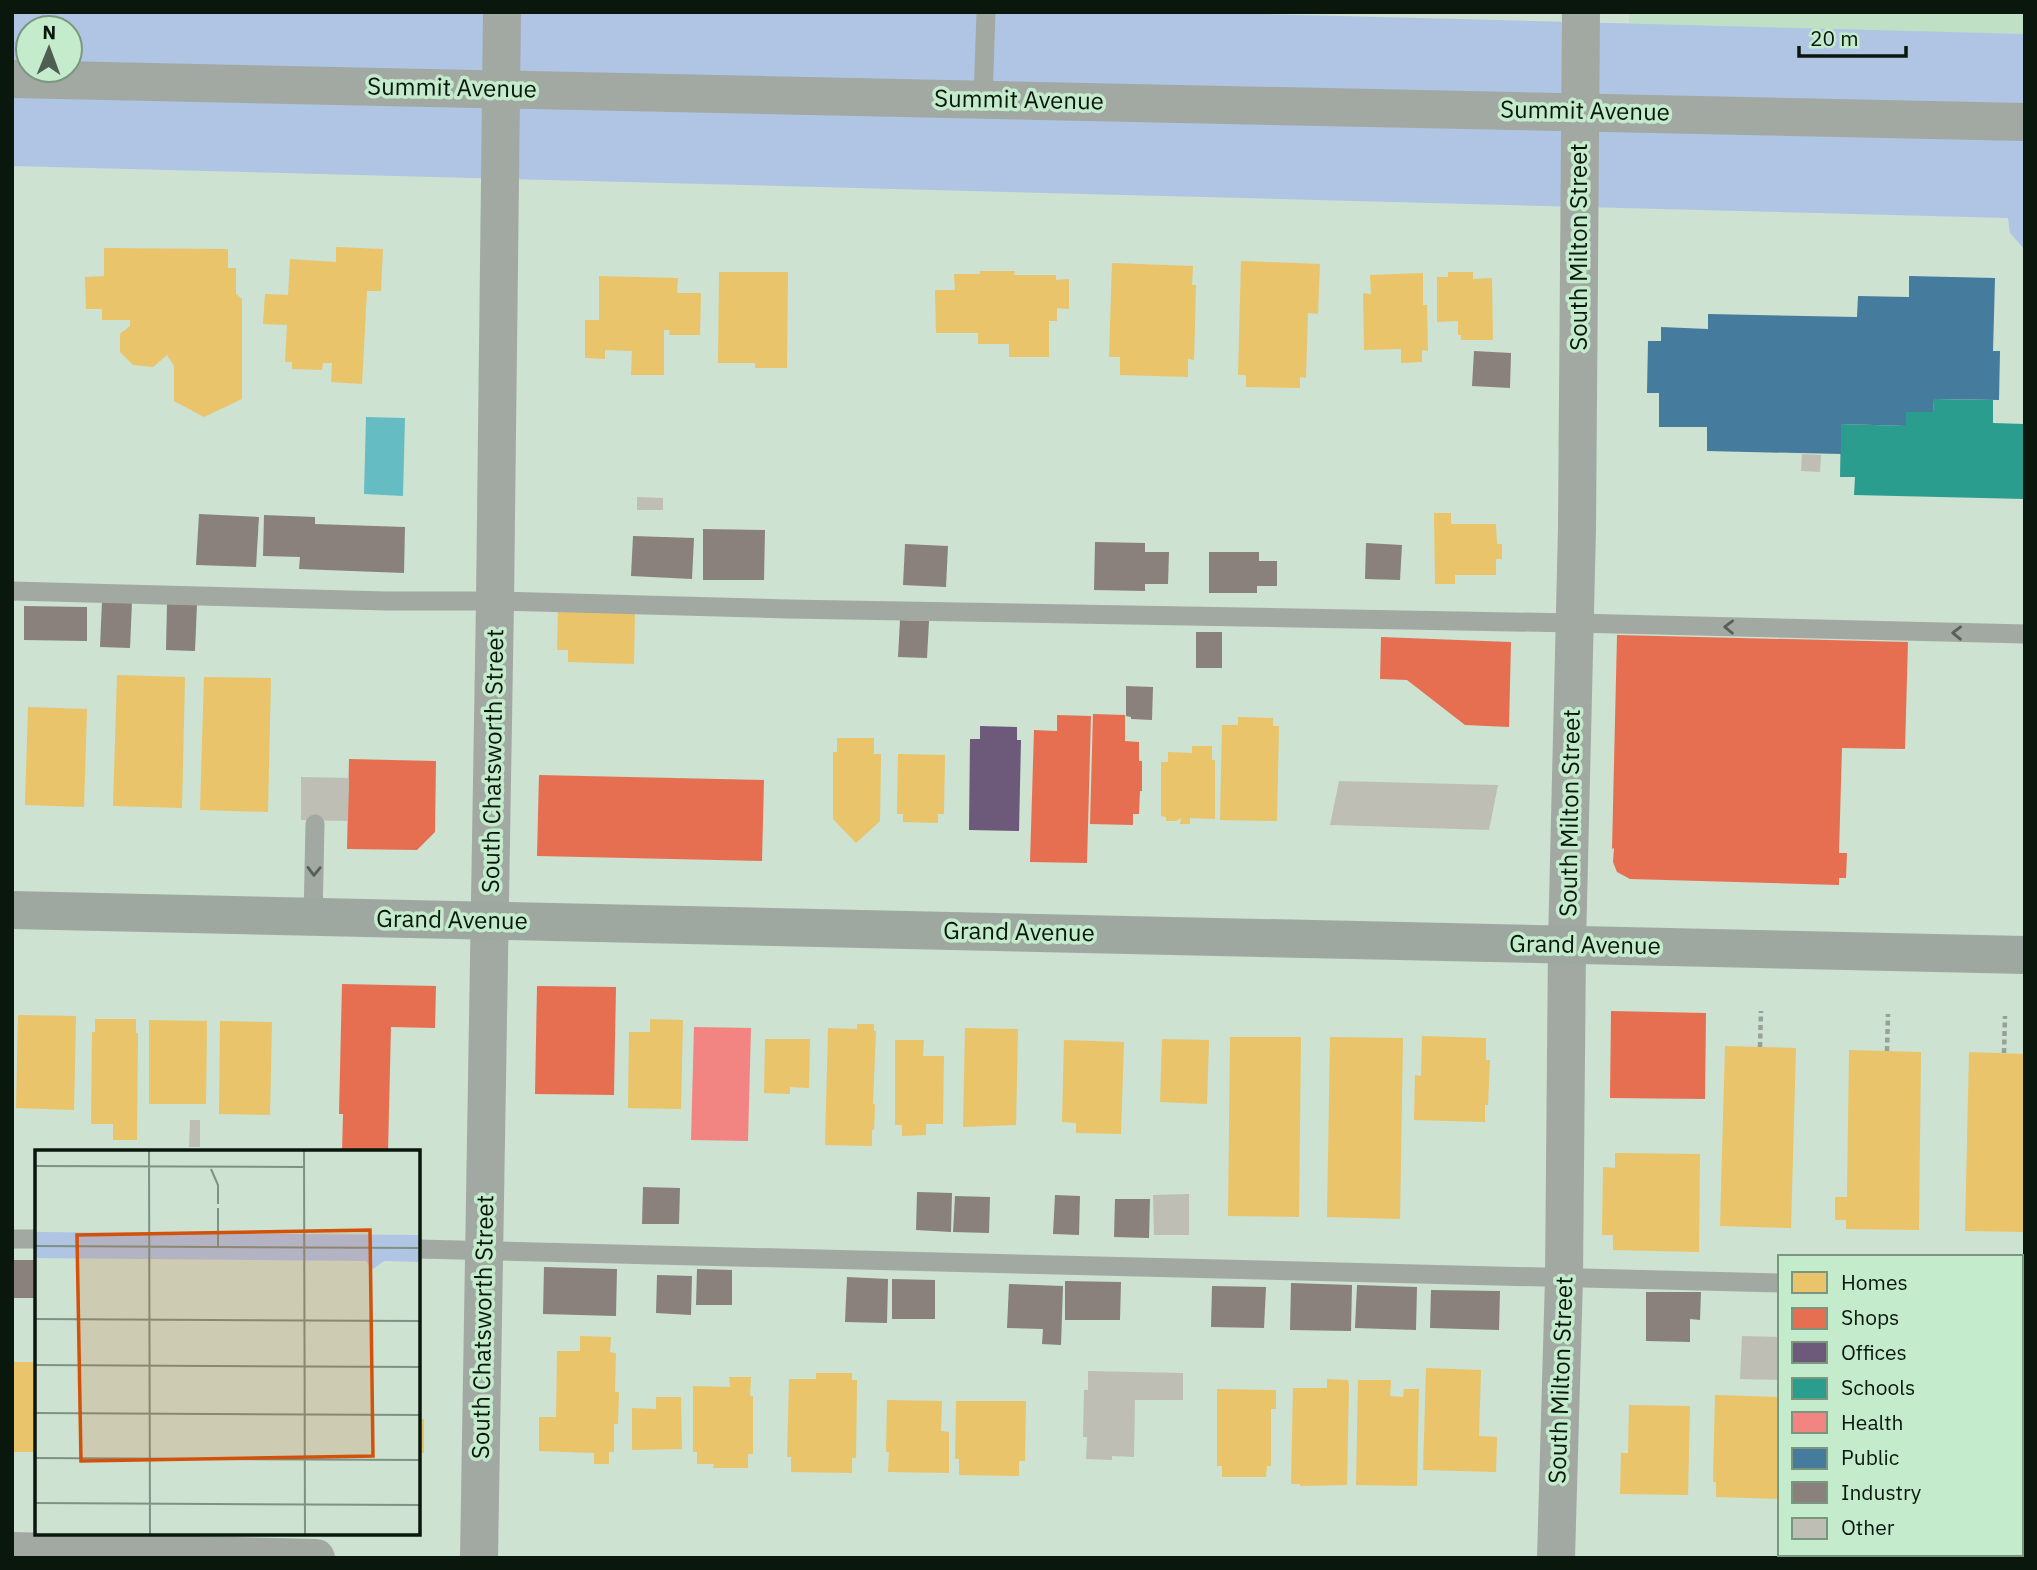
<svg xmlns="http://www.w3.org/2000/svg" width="2037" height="1570" viewBox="0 0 2037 1570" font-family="'IBM Plex Sans',sans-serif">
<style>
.built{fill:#bfe0c5}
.green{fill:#afc5e3;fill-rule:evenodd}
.water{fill:#65bcc3}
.homes{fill:#e9c46a}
.shops{fill:#e76f51}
.offices{fill:#6d597a}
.schools{fill:#2a9d8f}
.health{fill:#f28482}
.public{fill:#457b9d}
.industry{fill:#8a817c}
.building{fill:#bebeb5}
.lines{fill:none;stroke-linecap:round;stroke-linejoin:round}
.path{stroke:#97a199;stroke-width:4.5;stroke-dasharray:5 3.5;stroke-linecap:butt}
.service{stroke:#a1a9a2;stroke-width:19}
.minor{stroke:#a1a9a2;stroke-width:38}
.tertiary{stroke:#a1a9a2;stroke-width:38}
.secondary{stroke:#9ea8a0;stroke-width:38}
.oneway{stroke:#566058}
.labels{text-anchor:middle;stroke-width:7;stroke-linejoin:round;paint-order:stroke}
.street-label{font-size:24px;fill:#0a170d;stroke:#c4ebcb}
.inset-road{fill:none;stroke:#7f9183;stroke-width:2}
.view{fill:#d2520c;fill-opacity:0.15;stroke:#d2520c;stroke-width:3.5}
.inset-edge{fill:none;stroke:#0a170d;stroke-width:3.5}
</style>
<rect width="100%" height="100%" fill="#cde2d1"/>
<!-- built -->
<polygon class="built" points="1629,12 2025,12 2025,34 1629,25"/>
<!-- green -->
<path class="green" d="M12,12H1189L2025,34V250L2010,233L2008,218L12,166ZM28,28H70V70H28Z"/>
<!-- water -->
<polygon class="water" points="366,417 405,418 403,496 364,494"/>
<!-- homes -->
<g class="homes">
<polygon points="336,247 383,249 381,291 367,291 362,384 331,382 332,363 323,363 322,370 292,369 292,362 285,362 287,325 263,324 265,294 288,295 290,259 336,262"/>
<polygon points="104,248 228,249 228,268 236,268 236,294 242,299 242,399 204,417 174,401 174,366 167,355 153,367 133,365 120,352 120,334 130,326 130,320 102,320 102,309 86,309 85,277 104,276"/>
<polygon points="1241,261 1320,264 1318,314 1308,313 1306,378 1300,377 1300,388 1246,387 1246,375 1238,375"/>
<polygon points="1112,263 1193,266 1192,285 1196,285 1194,360 1188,359 1188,377 1120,375 1120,357 1109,357"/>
<polygon points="980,271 1015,271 1014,275 1056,275 1056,280 1069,279 1069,309 1057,308 1057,321 1049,321 1049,357 1009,357 1009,344 978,344 978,333 936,333 935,290 955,290 954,274 980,274"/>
<polygon points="719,272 788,272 787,368 755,368 755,363 718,363"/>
<polygon points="1448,272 1473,272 1473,279 1492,278 1493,340 1461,340 1461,335 1458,335 1458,321 1437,322 1437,277 1448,277"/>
<polygon points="1423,273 1423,305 1427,305 1428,351 1422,350 1422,362 1401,363 1401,349 1364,350 1363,293 1371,294 1370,275"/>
<polygon points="599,276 678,278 677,293 701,293 700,335 669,335 670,330 664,330 664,375 631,375 632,351 605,350 605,359 585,358 585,320 599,320"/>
<polygon points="1434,513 1451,513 1451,524 1496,524 1497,544 1502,544 1502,559 1496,559 1496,575 1455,575 1455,584 1435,584"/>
<polygon points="558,611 635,613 634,664 568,662 568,650 557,650"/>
<polygon points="117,675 185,677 182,808 113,806"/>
<polygon points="204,677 271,678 268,812 200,810"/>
<polygon points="28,707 87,709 84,807 25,805"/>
<polygon points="1238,717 1273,718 1273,726 1279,726 1277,821 1220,820 1222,725 1238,725"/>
<polygon points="837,738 874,738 874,754 881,754 880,821 856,843 833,819 833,752 837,752"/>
<polygon points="1192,746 1212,746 1212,760 1215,760 1215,819 1190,818 1190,824 1180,824 1181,818 1176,821 1166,821 1166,817 1161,816 1161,762 1168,762 1168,752 1192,753"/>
<polygon points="898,754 945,755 944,814 938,814 938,823 903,822 903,814 897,814"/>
<polygon points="18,1015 76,1016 74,1110 16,1108"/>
<polygon points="95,1019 136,1019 136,1033 138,1033 137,1140 113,1140 113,1124 91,1124 92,1032 95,1032"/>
<polygon points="650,1019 683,1020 681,1109 628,1108 629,1032 650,1032"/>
<polygon points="149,1020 207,1021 206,1104 149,1104"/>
<polygon points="220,1021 272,1022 270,1115 219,1114"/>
<polygon points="857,1024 874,1024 874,1031 876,1031 873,1104 875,1104 874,1130 872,1130 872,1146 825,1145 828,1028 857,1029"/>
<polygon points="965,1028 1018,1029 1016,1125 963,1127"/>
<polygon points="1422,1036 1486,1038 1486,1060 1490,1060 1488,1105 1485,1105 1485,1122 1414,1120 1415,1075 1421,1076"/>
<polygon points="1230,1037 1301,1037 1299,1217 1228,1216"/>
<polygon points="1330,1037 1403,1038 1400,1219 1327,1217"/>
<polygon points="765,1039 810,1039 809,1088 790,1087 790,1094 764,1093"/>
<polygon points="1162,1039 1209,1040 1207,1104 1160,1102"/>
<polygon points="895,1040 924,1040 923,1056 944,1056 943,1124 926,1124 926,1135 902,1136 902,1125 895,1125"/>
<polygon points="1064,1040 1124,1042 1121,1134 1076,1133 1076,1123 1062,1122"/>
<polygon points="1725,1046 1796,1048 1791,1228 1720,1226"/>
<polygon points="1849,1050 1921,1052 1919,1230 1846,1229 1846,1220 1835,1220 1835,1197 1847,1197"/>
<polygon points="1969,1052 2025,1054 2025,1232 1965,1231"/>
<polygon points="1615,1153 1700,1154 1699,1252 1613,1250 1613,1235 1602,1235 1603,1167 1615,1168"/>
<polygon points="580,1336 611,1337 610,1352 616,1353 615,1392 619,1392 618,1424 614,1424 614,1452 609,1452 609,1464 594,1464 594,1453 539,1451 539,1417 556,1417 557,1351 580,1351"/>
<rect x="12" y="1362" width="25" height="90"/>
<polygon points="1426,1368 1481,1370 1479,1436 1497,1437 1496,1472 1423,1470"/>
<polygon points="816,1373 852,1373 852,1380 857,1380 856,1458 852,1458 852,1473 791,1472 791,1457 787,1457 789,1379 816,1379"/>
<polygon points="729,1377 751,1377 750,1396 753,1396 753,1454 748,1454 748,1468 713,1468 714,1464 697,1464 697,1452 693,1452 693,1386 730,1387"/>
<polygon points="1327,1379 1348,1380 1349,1386 1347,1485 1300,1486 1300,1484 1291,1484 1293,1388 1327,1388"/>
<polygon points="1358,1380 1391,1380 1390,1396 1403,1397 1404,1389 1419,1389 1417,1486 1356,1485"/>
<polygon points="1217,1389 1276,1390 1276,1409 1271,1409 1271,1466 1267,1466 1266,1477 1222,1477 1222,1466 1217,1466"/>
<polygon points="1715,1395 1780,1397 1780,1499 1716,1497 1716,1482 1713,1482"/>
<polygon points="656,1397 681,1397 682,1449 632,1450 632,1408 656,1409"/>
<polygon points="887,1400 942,1401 941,1431 949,1432 949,1473 888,1472 889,1452 886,1452"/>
<polygon points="956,1401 1026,1401 1025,1461 1019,1461 1019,1476 959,1475 959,1459 955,1459"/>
<polygon points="1629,1405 1690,1406 1688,1495 1620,1494 1621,1453 1628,1453"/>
<rect x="418" y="1419" width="6" height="34"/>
</g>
<!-- shops -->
<g class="shops">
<polygon points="1617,635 1908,642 1905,749 1842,748 1839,853 1847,853 1846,878 1839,878 1839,885 1630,879 1617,872 1613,862 1614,848 1612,849"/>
<polygon points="1381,637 1511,642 1509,727 1465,725 1407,680 1380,679"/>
<polygon points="1093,714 1125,715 1125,741 1139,742 1139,761 1142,761 1142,791 1140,791 1139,814 1133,814 1133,825 1090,824"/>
<polygon points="1057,715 1091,716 1087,863 1030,862 1034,730 1057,731"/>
<polygon points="349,759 436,761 435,832 417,850 347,849"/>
<polygon points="539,775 764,780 762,861 537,856"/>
<polygon points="342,984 436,986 435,1028 391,1027 388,1152 342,1152 343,1114 339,1114"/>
<polygon points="537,986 616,987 614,1095 535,1094"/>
<polygon points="1611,1011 1706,1013 1705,1099 1610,1098"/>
</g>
<!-- offices -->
<polygon class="offices" points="980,726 1017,727 1017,740 1021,740 1019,831 969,830 970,739 980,739"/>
<!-- schools -->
<polygon class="schools" points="1934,399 1993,400 1993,423 2025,424 2025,499 1854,495 1855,477 1840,477 1841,424 1906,426 1906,412 1933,412"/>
<!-- health -->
<polygon class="health" points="694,1027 751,1028 748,1141 691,1140"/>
<!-- public -->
<polygon class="public" points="1909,276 1995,278 1993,351 2000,351 1999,400 1934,399 1933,412 1906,412 1906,426 1841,424 1841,454 1707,451 1707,427 1659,427 1659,393 1647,393 1648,341 1661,341 1661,327 1708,329 1708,314 1857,317 1858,296 1909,297"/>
<!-- industry -->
<g class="industry">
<polygon points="1474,351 1511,353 1510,388 1472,386"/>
<polygon points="199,514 259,517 256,567 196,565"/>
<polygon points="264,515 315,517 315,524 405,527 404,573 299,569 300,557 263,556"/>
<polygon points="703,529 765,530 764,580 703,580"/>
<polygon points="633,536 694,538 692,579 631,576"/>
<polygon points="1095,542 1145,543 1145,552 1169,552 1168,584 1145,584 1145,591 1094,590"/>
<polygon points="1366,543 1402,545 1400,580 1365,579"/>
<polygon points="905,544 948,546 946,587 903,585"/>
<polygon points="1209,552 1259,552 1259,561 1277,561 1277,586 1257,586 1257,593 1209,593"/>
<polygon points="102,601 132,602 130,648 100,647"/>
<polygon points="167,603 197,604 195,651 166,650"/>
<polygon points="24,606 87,607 87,641 24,640"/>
<polygon points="900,620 929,621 927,658 898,657"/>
<rect x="1196" y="632" width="26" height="36"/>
<polygon points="1126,686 1153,687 1152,720 1131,719 1131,717 1126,716"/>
<polygon points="643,1187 680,1188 679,1224 642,1224"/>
<polygon points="917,1192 952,1193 951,1232 916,1230"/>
<polygon points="1055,1195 1080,1196 1079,1235 1053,1234"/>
<polygon points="955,1196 990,1197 989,1233 953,1232"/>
<polygon points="1115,1199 1150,1199 1149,1238 1114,1237"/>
<rect x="12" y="1260" width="25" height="38"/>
<polygon points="544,1267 617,1269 616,1316 543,1314"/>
<polygon points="697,1269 732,1270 732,1305 696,1305"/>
<polygon points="657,1275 692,1276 691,1315 656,1313"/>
<polygon points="847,1277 888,1279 887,1323 845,1322"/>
<polygon points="892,1279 935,1280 935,1319 892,1319"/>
<polygon points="1065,1281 1121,1282 1120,1320 1065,1320"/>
<polygon points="1291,1283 1352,1285 1351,1331 1290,1330"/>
<polygon points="1009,1284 1063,1286 1061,1345 1042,1344 1043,1329 1007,1328"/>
<polygon points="1357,1285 1417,1287 1416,1330 1355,1328"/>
<polygon points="1212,1286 1266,1287 1264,1328 1211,1327"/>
<polygon points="1431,1290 1500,1291 1499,1330 1430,1328"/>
<polygon points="1646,1292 1701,1292 1700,1320 1690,1319 1690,1342 1646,1341"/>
</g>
<!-- building -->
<g class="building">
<polygon points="1802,454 1821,455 1820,472 1801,471"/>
<polygon points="637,497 663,498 663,510 637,510"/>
<polygon points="301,777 349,778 348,821 301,820"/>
<polygon points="1339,781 1498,785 1489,830 1330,825"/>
<polygon points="190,1120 200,1120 200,1147 189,1147"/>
<polygon points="1189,1194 1189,1235 1154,1235 1153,1195"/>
<polygon points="1742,1336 1779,1337 1778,1366 1780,1366 1780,1380 1740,1379"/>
<polygon points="1088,1371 1183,1373 1183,1400 1135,1400 1134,1457 1112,1456 1112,1460 1086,1459 1087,1437 1083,1437 1084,1390 1088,1390"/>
</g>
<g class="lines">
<!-- path -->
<g class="path">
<polyline points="1760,1047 1761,1011"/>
<polyline points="1887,1051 1888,1014"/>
<polyline points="2004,1053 2005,1016"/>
</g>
<!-- service -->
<g class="service">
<polyline points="983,99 986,12"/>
<polyline points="12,591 387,601 495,601 788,609 1575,623 2025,634"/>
<polyline points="313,918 315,824"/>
<polyline points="12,1239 37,1239"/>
<polyline points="418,1249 1780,1283"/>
<polyline points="2021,1287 2025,1287"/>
</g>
<!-- minor -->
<g class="minor">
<polyline points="12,1551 316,1558"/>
<polyline points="479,1558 495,601 502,12"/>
<polyline points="1556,1558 1564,1278 1567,944 1577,528 1581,12"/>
</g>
<!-- tertiary -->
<polyline class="tertiary" points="12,79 2025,122"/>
<!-- secondary -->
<polyline class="secondary" points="12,910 2025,955"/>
</g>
<!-- one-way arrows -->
<defs><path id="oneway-chevron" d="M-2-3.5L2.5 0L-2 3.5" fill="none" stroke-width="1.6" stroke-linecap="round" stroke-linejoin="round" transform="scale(1.75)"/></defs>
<g class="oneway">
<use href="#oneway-chevron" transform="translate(1729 627) rotate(-179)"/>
<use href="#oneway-chevron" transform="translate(1957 633) rotate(-179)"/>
<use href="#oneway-chevron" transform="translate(314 871) rotate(91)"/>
</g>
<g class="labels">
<!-- street labels -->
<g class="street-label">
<text transform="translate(452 88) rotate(1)" y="8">Summit Avenue</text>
<text transform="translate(1019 100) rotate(1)" y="8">Summit Avenue</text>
<text transform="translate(1585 111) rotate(1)" y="8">Summit Avenue</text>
<text transform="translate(1579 247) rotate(-90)" y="8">South Milton Street</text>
<text transform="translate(493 761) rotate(-89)" y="8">South Chatsworth Street</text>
<text transform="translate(1570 813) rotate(-89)" y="8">South Milton Street</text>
<text transform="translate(452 920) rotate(1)" y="8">Grand Avenue</text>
<text transform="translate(1019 932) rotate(1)" y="8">Grand Avenue</text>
<text transform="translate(1585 945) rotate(1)" y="8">Grand Avenue</text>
<text transform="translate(483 1327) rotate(-89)" y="8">South Chatsworth Street</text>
<text transform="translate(1561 1380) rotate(-88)" y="8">South Milton Street</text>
</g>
</g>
<!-- overview -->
<g transform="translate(35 1150)">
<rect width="385" height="385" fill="#cde2d1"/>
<path d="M0,82L385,85V112L349,111L338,119L331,111L0,108Z" fill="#afc5e3"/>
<path class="inset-road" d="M114,0L115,385M269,0L270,385M0,16L269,17M176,19L183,35V54M0,96L385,98M183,97V58M0,169L385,171M0,215L385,217M0,263L385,265M0,308L385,310M0,353L385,355"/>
<path class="view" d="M335,80L338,306L46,311L42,85Z"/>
<rect width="385" height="385" class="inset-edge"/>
</g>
<!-- border -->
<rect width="2037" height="1570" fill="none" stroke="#0a170d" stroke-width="28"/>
<!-- legend -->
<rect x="1778" y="1255" width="245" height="301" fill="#c4ebcb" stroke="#7a967f" stroke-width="2"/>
<rect x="1792" y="1272" width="35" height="21" fill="#e9c46a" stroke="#7a967f" stroke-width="2"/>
<text x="1841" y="1290" font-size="21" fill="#0a170d">Homes</text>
<rect x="1792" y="1308" width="35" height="21" fill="#e76f51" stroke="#7a967f" stroke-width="2"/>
<text x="1841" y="1325" font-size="21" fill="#0a170d">Shops</text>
<rect x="1792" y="1342" width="35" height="21" fill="#6d597a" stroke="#7a967f" stroke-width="2"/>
<text x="1841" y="1360" font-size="21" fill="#0a170d">Offices</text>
<rect x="1792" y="1378" width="35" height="21" fill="#2a9d8f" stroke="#7a967f" stroke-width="2"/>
<text x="1841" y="1395" font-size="21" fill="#0a170d">Schools</text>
<rect x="1792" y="1412" width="35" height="21" fill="#f28482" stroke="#7a967f" stroke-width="2"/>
<text x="1841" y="1430" font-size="21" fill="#0a170d">Health</text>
<rect x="1792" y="1448" width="35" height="21" fill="#457b9d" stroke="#7a967f" stroke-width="2"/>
<text x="1841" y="1465" font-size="21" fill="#0a170d">Public</text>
<rect x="1792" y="1482" width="35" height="21" fill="#8a817c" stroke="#7a967f" stroke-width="2"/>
<text x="1841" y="1500" font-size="21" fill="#0a170d">Industry</text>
<rect x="1792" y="1518" width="35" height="21" fill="#bebeb5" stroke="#7a967f" stroke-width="2"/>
<text x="1841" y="1535" font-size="21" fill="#0a170d">Other</text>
<!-- north arrow -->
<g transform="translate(49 49) rotate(1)"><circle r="33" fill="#c4ebcb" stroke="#7a967f" stroke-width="2"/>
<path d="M0-5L12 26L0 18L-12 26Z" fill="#4e5e52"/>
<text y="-10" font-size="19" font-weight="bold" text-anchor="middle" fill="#0a170d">N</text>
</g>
<!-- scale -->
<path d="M1799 46v10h107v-10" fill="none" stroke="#0a170d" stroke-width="3.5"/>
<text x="1810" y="46" font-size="21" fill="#0a170d" stroke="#c4ebcb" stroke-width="5" paint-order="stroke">20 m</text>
</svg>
